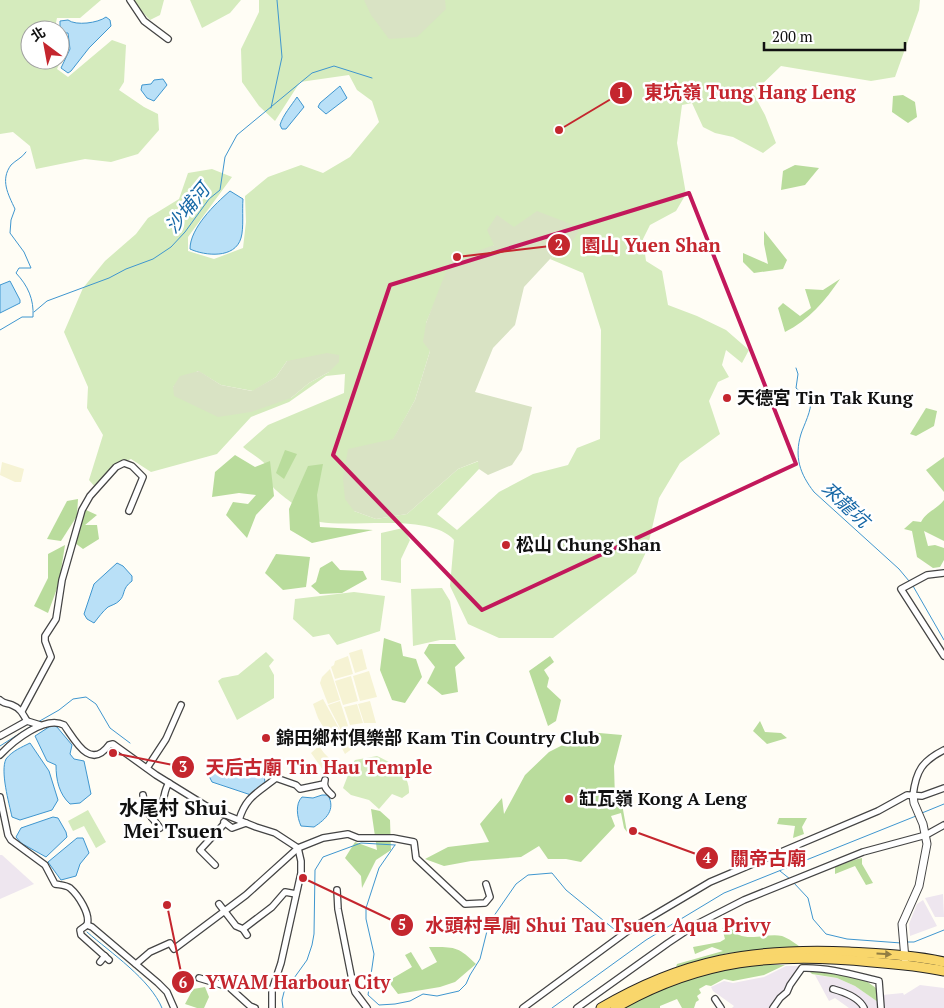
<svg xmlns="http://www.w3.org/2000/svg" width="944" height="1008" viewBox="0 0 944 1008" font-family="'PT Serif','Noto Sans TC',serif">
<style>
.industrial{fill:#eee6ef}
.farmland{fill:#f6f3d4}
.green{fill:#d5ebbd;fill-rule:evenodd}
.forest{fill:#b9dc9c}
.cemetery{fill:#d9e3c4}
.water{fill:#b9e0f7;stroke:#3f96cf}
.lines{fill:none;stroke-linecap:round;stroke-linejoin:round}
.stream{stroke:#3f96cf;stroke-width:1}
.minor-casing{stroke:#444;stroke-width:8}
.tertiary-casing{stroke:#444;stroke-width:9}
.primary-casing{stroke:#222;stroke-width:11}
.minor{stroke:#fff;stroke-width:5.5}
.tertiary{stroke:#fff;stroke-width:7}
.primary{stroke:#f9d66b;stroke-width:9}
.oneway{fill:#917d42}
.marked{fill:none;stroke:#c2185b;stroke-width:4;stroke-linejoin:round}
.poi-dot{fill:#c4262e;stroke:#fff;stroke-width:2}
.labels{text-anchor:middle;stroke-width:5;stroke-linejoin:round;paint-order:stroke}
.poi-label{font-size:18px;font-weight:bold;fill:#111;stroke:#fff;text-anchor:start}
.water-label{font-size:19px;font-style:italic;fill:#1768a6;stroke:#fff}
.quarter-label{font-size:20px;font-weight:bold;fill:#111;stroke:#fff}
.leader{fill:none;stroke:#c4262e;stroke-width:2}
.callout-dot{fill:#c4262e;stroke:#fff;stroke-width:2}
.mark-label{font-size:15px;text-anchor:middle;font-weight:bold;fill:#fff}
.callout-label{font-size:19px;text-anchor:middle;font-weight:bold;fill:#c4262e;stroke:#fff;stroke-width:5;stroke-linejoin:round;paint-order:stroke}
</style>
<rect width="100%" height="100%" fill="#fffdf5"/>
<!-- industrial -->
<g class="industrial">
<polygon points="0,855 2,855 34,884 0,899"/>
<polygon points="943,894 944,917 935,917 925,898"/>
<polygon points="923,900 937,926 910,936 909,924 917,904"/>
<polygon points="786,966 802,966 786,991 771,1008 732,1008 734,1006 713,991 711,987 724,981 733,983 764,977"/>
<polygon points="815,975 837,978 855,986 878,1002 879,1008 849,1008 835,998 829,1001"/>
<polygon points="920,985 944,988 944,1008 882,1008 882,995 903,993 904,995"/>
</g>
<!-- farmland -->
<g class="farmland">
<polygon points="2,462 24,469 21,482 15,482 0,475"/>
<polygon points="362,649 367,669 355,673 349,653"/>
<polygon points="348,656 353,674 335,679 331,667 334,665 335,661"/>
<polygon points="330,669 340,700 328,704 320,683 322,677"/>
<polygon points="369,671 377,697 360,701 353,676"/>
<polygon points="351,676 358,701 343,705 335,681"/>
<polygon points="323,699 341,732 339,735 335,738 328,735 318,718 313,704"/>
<polygon points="340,701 348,726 341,730 328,705"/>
<polygon points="370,701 376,723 364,723 358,704"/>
<polygon points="357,704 363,723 350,725 344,707"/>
<polygon points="357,727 361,742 345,754 337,739 343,732"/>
<polygon points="319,746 324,753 332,761 334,765 327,771 323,770 311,753"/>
</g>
<!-- green -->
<g class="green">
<polygon points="0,0 101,0 80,18 57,18 55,27 58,30 30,30 30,60 60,60 60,32 65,38 64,54 57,69 68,77 112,40 126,45 124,82 119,90 144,107 158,114 159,130 138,154 111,162 85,159 36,169 30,146 13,132 0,134"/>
<polygon points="131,0 164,0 160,15 150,20"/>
<polygon points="190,0 241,0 230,13 202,28"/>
<path d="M259,0H920L919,10L895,77L871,81L781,66L753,93L765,115L776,143L763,153L733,137L715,133L703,127L692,103L682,105L677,143L686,194L676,211L650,225L643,239L646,261L662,271L668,305L697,316L726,330L749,350L742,363L726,350L722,365L729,377L718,382L709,401L720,434L680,463L659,498L647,550L636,573L553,638H499L468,624L450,586L454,540C430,513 354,528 320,522C316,521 276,492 273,487C269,482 272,471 267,466C260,458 250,453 243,447L268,425L344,393L345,374L326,376L289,402L251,417L217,454L151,472L131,459L114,466L95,487L89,480L103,435L87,408L88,387L64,332L83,288L105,261L136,234L148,218L179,199L188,173L212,169L232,177L188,237V251L214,259L243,248L246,222L245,196L268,177L301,165L323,173L350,157L379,122L372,101L357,90L349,75L300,82L275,121L259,106L242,82L241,49L259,12ZM494,245L568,248L550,259L583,273L601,330L600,439L577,448L568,465L533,474L499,492L457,530L437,514L479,469V461L458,469L407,514L376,519L354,511L415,400L430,351L426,323L438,295ZM287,361L329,372L309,383L291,398L173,387L198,371L221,385L253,391L276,377Z"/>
<polygon points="403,528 410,540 401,559 401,583 381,580 381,533"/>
<polygon points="442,588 450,601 456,640 440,640 413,646 411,589"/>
<polygon points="354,592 385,596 380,631 337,645 329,634 313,637 293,619 295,599"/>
<polygon points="266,652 274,660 269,666 274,675 274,698 237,720 218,681 222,678 238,675"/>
<path d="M377,756C393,763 410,774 409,793L402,798L392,794L379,809L369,800L351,795L343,788L352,765L355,760Z"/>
<polygon points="88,810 106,842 96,848 84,826 73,831 68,821"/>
</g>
<!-- forest -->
<g class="forest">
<polygon points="903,95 915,102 917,117 908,123 892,112 893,96"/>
<polygon points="795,165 819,168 805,185 781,190 783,171"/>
<polygon points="764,231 787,260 783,269 754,273 743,262 743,253 768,264 764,244"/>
<path d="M840,279C825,301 809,320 785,332L778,308L783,303L800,316L811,308L805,289L823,290Z"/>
<polygon points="926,408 937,411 934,426 916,436 910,434"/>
<polygon points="285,450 297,454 284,479 276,473"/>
<polygon points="235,455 255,467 270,461 274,496 256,515 247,538 226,515 233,502 248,504 256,495 239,493 212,497 215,472"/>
<polygon points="944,457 944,492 926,470"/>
<polygon points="323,464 317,495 320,527 373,530 312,543 290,530 289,509 308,466"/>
<polygon points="78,499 77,516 61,541 47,539 67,501"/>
<path d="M944,500V541L924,531L928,546L935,545L944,548V560L940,567L933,568L917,557L912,531L904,529L913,521L921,522C927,511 936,510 944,500Z"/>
<polygon points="86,510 97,515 85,525 97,525 99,539 83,549 75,543 81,519"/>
<polygon points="65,545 59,583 48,613 34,606 48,578 48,554"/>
<polygon points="276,554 310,557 306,587 283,590 265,573"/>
<polygon points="332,561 340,570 363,571 367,579 342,593 320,594 311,586 316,582 320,568"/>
<polygon points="384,638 401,644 403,656 416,659 422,677 405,703 392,700 380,670"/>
<polygon points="429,644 455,644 465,658 455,667 458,692 442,695 427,683 435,667 424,653"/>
<polygon points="550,656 554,662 544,670 549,678 547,687 561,700 556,721 548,726 529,671"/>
<polygon points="760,721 765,732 781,733 787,738 767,744 753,731"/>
<polygon points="588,732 622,735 614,766 615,799 622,804 627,832 624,828 621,813 611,816 615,826 581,862 566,859 548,859 539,846 521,857 471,861 444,866 425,859 448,847 489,842 480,824 502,798 504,814 525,775 549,752"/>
<polygon points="371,809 380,811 390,820 391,850 376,860 362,888 361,876 345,858 355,842 377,850"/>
<polygon points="779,818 807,818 802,827 804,834 793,838 795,826 777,824"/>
<polygon points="862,858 862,864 873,883 866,885 855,866 835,874 835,867 854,860"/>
<path d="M730,926C741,946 765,932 782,936C788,938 796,944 802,948L728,953L676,967L677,964L723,951L712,947L695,954L693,947L720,942L725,939L722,928Z"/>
<path d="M429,947C454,947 458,946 476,964L455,982L440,987L398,994L388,981L412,967L405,955L411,952L422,970L437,962Z"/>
<path d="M759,965H785L764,975L733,981L724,979L711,986L706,985L699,989L701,993L697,996L699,1000L696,1002L694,1008H682L677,999L660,1006V1008H624C666,984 711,970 759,965Z"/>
<polygon points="813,969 862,978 876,988 878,1002 855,986 837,978 812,974 808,970"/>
<polygon points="205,987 209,997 204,1008 197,1008 185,1004 193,989"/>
</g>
<!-- cemetery -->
<g class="cemetery">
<polygon points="364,0 445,0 446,9 417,37 389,39 371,15"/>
<polygon points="537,211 581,228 568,248 550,259 524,287 515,325 493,348 475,392 532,407 522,450 512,465 488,475 479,469 478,461 458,469 407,514 376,519 354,511 345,499 343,478 348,449 393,439 415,400 430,351 423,342 426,323 450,261 494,245 487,230 497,215 514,227"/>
<polygon points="327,353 339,355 339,362 329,372 309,383 291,398 251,412 218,417 174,396 173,387 180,376 199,371 221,385 252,391 276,377 287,361"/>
</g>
<!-- water -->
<g class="water">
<path d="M106,17L110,20L111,26L89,48L71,71L68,73L61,68L70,49L68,33H65L60,26V21L68,20C76,26 98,23 106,17Z"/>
<polygon points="163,79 167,85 154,101 147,98 141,90 142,85 151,84 154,80"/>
<polygon points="340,86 347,98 326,114 318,107 320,103"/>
<path d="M297,97L304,107L286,129H282L280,125C283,115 291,106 297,97Z"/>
<path d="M230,191L243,199C242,210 244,228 241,238C235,259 205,256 190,249C190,228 215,204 230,191Z"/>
<polygon points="10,281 20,300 20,303 0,313 0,285"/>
<path d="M117,563L123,566L132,576V581C121,589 126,595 119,601C116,604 112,605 108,607C103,611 98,618 94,623L87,619L84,614L94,584Z"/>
<path d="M52,725L57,727L72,745L70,754L74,759L84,761L91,794L80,803L70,804C59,794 56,780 56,765L47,761L35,736Z"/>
<path d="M30,743L49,771L58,800L52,810L20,820L12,817C9,803 0,771 6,759C12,751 22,747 30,743Z"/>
<polygon points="229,759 239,762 264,774 265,783 251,795 212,782 208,774"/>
<path d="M322,795H328C336,810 326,819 314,827L301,826C297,817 295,804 302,797L313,798Z"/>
<polygon points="53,817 58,818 66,832 67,837 46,857 21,843 16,837 21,828"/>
<polygon points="77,838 83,838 89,853 80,864 76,876 61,880 48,862"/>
</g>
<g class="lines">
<!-- stream -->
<g class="stream">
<polyline points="271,108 282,57 277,0"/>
<polyline points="34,312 47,301 109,278 126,269 153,259 171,247 185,232 209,199 220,190 225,157 237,135 312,73 334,66 372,78"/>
<path d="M0,330L22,317H33C34,299 28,286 16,273L19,268H31L24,252L10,233L11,220L15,209C8,194 0,180 11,165C16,160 22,158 26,152"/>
<path d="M796,368L798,374L796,388C800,392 807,396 810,401C813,408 803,427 801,434C794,457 800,474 814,492L899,569L909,581"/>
<polyline points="913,586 944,640"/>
<polyline points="38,722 59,710 73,699 86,697 96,704 110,728 130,743"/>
<polyline points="0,746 33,725"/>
<polyline points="922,813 944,804"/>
<polyline points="395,845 379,868 366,908 366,919 374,954 368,995 379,1005 395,1004 410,1001 423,994 437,996 459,991 466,984 470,975 480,959 489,923 516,884 528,875 552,873 566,890 620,934"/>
<polyline points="780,871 790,879"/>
<polyline points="793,882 808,898 813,919 826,934 847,939 901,943"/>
<path d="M87,932C111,953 150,979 162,1008"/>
<polyline points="907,942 914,942 944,930"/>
<polyline points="283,1008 282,1000 284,992 307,960 312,945 314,934 315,870 323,857 361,843 395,845"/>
<polyline points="552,1008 646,940 724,893 916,816"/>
</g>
<defs>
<g id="minor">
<polyline points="130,0 144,21 168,39"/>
<polyline points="944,573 927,575 901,589 944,656"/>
<path d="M0,700C4,704 7,703 12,705C20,708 23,714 27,721L40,725"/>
<polyline points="22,711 51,657 45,641 45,636 56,619 62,580 82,510 90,496 116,467 124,463 132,466 143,477 129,511"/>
<polyline points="0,736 27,721"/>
<path d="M0,755C13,741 45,715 64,725C75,740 90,771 109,745L113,744L156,775L211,809L256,827L275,833L298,848L301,861V873L281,963L272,990V1008"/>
<polyline points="147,768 166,739 181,705"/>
<path d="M325,780C323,787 327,790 332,795"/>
<polyline points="143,795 146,810 160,828"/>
<path d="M913,795C916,771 922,761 944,750"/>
<path d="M0,797L8,835L11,840L45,865L55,884C60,885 66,885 70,888C78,895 91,914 87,925"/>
<path d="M152,818C156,814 160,810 162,804C165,796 164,790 169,783"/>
<path d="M239,820C246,796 258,793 276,778L296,785L300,789L324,784"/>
<polyline points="224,822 232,828 246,823"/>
<polyline points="215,865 200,850 225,823"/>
<polyline points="337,890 338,909 353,985 355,992 367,1008"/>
<polyline points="219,904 236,926 243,929 247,935"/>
<polyline points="87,925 92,927 158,983 167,992 174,1008"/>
<polyline points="87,925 80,930 81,935 109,960"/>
<polyline points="243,929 272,907 285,892 296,894"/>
<polyline points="100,962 105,956"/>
<polyline points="136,964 150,952 170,943 174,949 246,895 298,848 323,838 348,834 358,838 393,838 414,842 416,858 465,904 485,903 490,897 486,884"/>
<polyline points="199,978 229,987 250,1006 255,1008"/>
<path d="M833,989C844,992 859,997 864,1008"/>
<polyline points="715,999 721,1008"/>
<polyline points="523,1008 629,930 710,882 878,811 907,795 922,796 944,788"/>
<polyline points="577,1008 668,943 695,925 744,900 863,852 926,835 944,825"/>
<path d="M773,1008L780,998L787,992L790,985L802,968C828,967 854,975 879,981L881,1008"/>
</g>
<polyline id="tertiary" points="905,959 902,924 919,886 927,844 923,824 914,803 913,795"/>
<g id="primary">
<path d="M601,1008C684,959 754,948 849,952C881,954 913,955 944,962"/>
<path d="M615,1008C700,959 776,952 872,962C897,964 920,966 944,971"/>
</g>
</defs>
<!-- minor casing -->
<use href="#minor" class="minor-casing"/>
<!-- tertiary casing -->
<use href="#tertiary" class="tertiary-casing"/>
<!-- primary casing -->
<use href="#primary" class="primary-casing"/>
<!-- minor -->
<use href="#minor" class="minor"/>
<!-- tertiary -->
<use href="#tertiary" class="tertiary"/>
<!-- primary -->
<use href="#primary" class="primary"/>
</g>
<!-- one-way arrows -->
<defs><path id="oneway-solid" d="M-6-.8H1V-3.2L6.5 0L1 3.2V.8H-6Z" transform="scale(1.25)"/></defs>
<use class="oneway" href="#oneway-solid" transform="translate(884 954) rotate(3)"/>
<!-- marked area -->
<path class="marked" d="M689,193L796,464L482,610L333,455L390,285Z"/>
<!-- markers -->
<g class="poi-dot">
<circle cx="727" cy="398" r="5"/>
<circle cx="506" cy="545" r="5"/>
<circle cx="266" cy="738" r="5"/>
<circle cx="569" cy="799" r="5"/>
</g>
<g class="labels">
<!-- poi labels -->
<g class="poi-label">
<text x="737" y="404">天德宮 Tin Tak Kung</text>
<text x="516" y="551">松山 Chung Shan</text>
<text x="276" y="744">錦田鄉村俱樂部 Kam Tin Country Club</text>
<text x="579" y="805">缸瓦嶺 Kong A Leng</text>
</g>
<!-- water labels -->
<g class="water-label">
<text transform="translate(187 208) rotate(-51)" y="7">沙埔河</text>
<text transform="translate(846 504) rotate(43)" y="7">來龍坑</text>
</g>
<!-- quarter labels -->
<g class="quarter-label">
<text x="173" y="815">水尾村 Shui<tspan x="173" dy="23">Mei Tsuen</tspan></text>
</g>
</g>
<!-- callouts -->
<path class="leader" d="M559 130L621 93M457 257L559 245M113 753L183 767M633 831L707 858M303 878L402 925M167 905L183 982"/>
<g class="callout-dot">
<circle cx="559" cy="130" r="5"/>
<circle cx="457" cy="257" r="5"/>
<circle cx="113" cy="753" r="5"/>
<circle cx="633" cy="831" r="5"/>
<circle cx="303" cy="878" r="5"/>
<circle cx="167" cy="905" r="5"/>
<circle cx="621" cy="93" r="12"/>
<circle cx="559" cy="245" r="12"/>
<circle cx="183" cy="767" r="12"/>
<circle cx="707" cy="858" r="12"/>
<circle cx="402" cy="925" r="12"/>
<circle cx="183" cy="982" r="12"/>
</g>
<g class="mark-label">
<text x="621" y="98">1</text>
<text x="559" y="250">2</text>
<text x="183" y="772">3</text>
<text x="707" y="863">4</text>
<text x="402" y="930">5</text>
<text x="183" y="988">6</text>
</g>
<g class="callout-label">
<text x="750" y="99">東坑嶺 Tung Hang Leng</text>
<text x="651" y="252">園山 Yuen Shan</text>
<text x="319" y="774">天后古廟 Tin Hau Temple</text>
<text x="768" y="865">關帝古廟</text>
<text x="598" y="932">水頭村旱廁 Shui Tau Tsuen Aqua Privy</text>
<text x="298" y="989">YWAM Harbour City</text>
</g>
<!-- north arrow -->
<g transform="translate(45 45) rotate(328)"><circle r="24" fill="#ffffff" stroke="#a0a0a0"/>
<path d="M0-4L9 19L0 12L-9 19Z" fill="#c4262e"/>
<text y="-8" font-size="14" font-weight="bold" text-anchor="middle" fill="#111111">北</text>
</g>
<!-- scale -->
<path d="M764 42v8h141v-8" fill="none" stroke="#111111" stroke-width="2.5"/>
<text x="772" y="42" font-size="15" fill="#111111" stroke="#ffffff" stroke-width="4" paint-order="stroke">200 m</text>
</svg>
